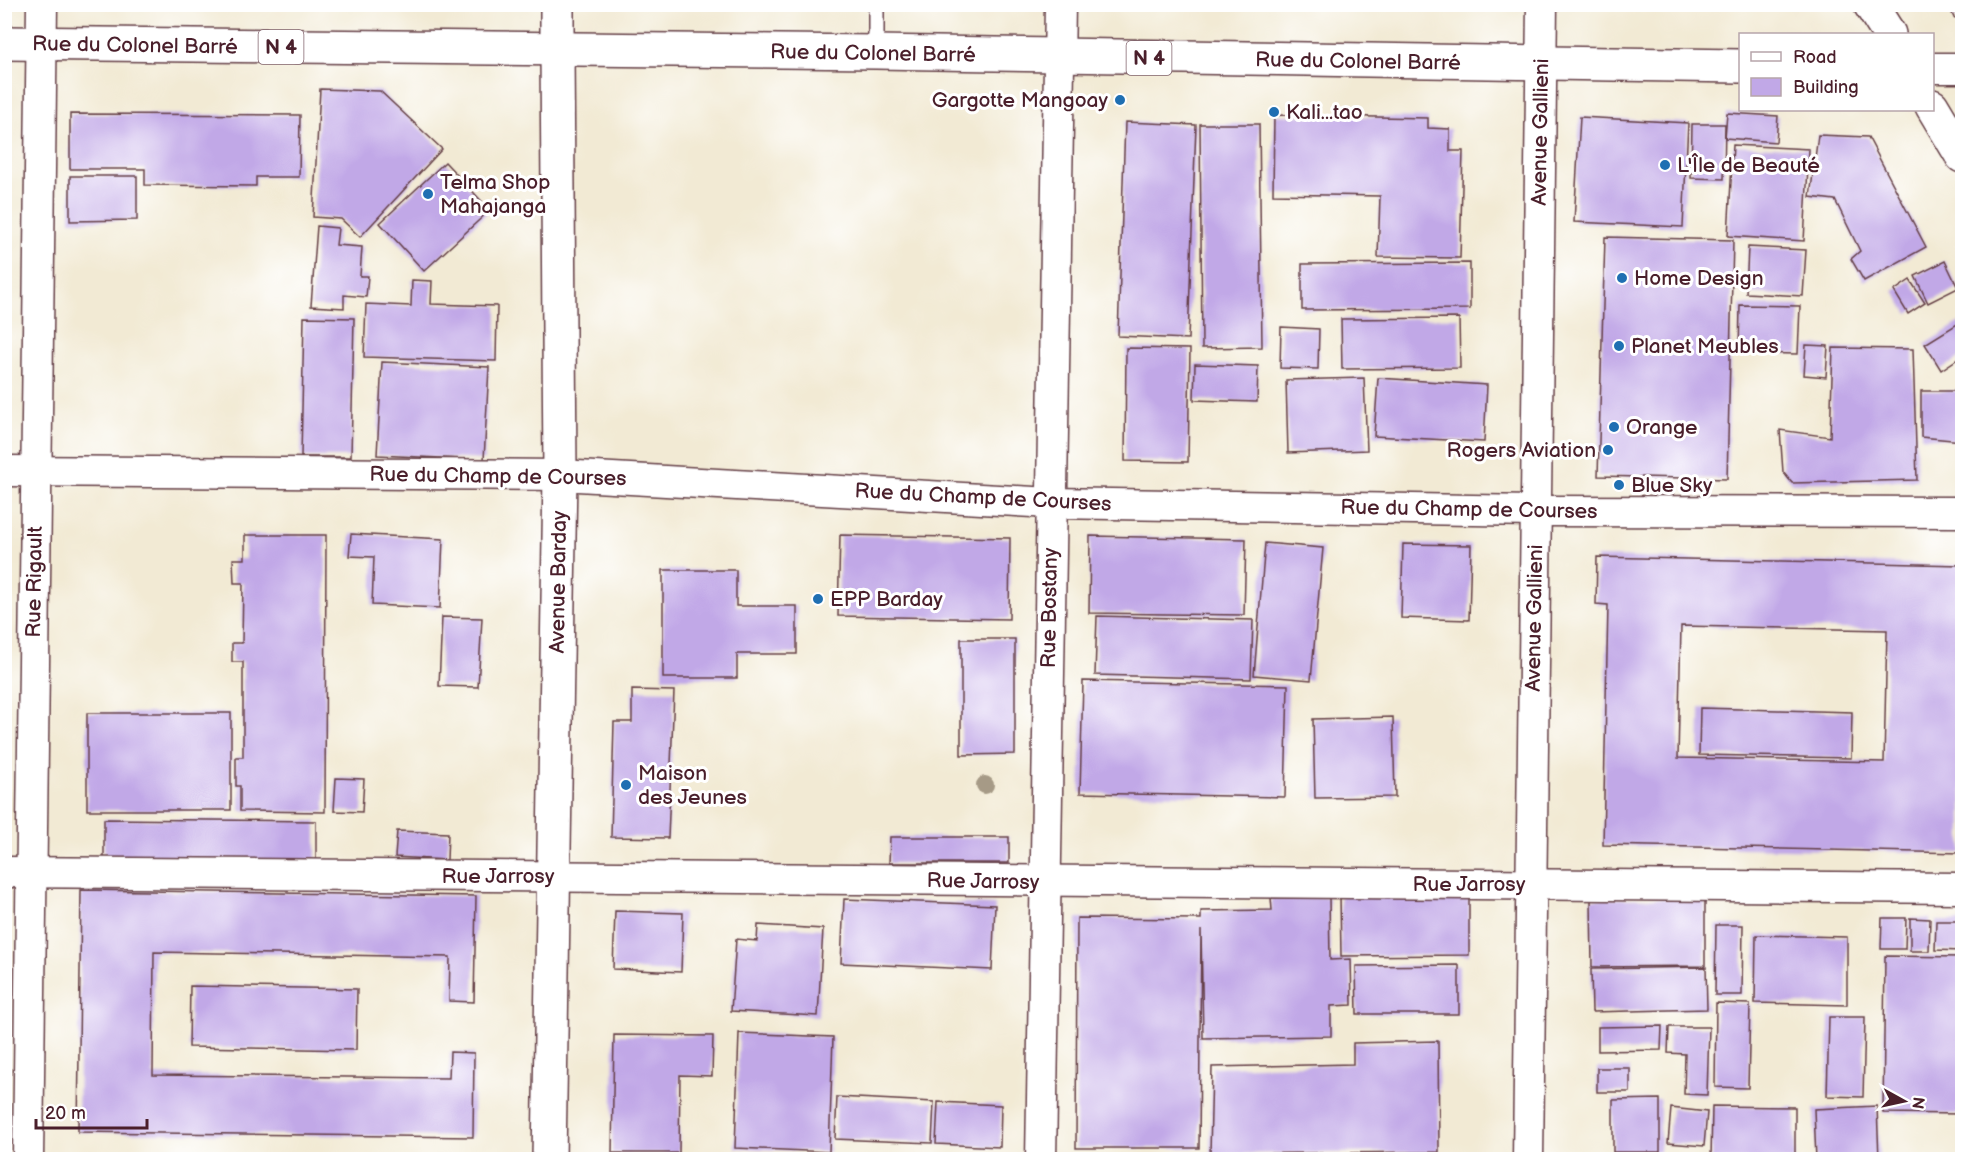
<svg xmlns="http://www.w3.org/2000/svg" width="1967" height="1164" viewBox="0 0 1967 1164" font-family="'Balsamiq Sans',sans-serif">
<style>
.building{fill:#c1a8e7;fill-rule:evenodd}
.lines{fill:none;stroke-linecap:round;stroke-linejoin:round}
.service-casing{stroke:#633d44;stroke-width:18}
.minor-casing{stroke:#633d44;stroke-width:33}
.tertiary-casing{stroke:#633d44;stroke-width:36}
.secondary-casing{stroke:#633d44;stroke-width:36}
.primary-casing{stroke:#633d44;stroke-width:36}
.service{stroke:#fff;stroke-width:15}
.minor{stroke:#fff;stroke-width:30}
.tertiary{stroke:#fff;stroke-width:33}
.secondary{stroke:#fff;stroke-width:33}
.primary{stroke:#fff;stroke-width:33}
.tree{fill:#a69a86}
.poi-dot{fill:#1f6fb2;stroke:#fff;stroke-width:2}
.labels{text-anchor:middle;stroke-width:6;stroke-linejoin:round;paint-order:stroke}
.shield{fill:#fff;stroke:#80626b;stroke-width:1.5}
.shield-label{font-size:20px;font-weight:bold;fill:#4a1f2b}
.street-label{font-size:21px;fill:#4a1f2b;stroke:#fff}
.poi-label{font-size:21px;fill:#4a1f2b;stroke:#fff;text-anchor:start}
</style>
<rect width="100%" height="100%" fill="#fff"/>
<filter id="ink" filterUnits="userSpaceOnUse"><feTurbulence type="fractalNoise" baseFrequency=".0167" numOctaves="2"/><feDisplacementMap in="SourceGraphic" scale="12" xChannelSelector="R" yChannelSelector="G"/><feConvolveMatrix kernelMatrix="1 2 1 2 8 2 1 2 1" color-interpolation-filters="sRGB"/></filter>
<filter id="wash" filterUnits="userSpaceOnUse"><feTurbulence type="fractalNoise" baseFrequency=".008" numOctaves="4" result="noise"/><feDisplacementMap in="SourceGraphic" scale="24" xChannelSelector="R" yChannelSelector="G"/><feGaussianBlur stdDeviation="1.35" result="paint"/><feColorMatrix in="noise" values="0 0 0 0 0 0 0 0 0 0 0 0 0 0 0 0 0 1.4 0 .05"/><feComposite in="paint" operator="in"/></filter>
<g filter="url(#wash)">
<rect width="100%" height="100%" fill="#f2ead4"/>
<g id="blocks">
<!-- building -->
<g class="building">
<polygon points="1948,4 1962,4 1962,14 1954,18"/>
<polygon points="320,89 380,91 442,149 360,237 341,219 313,217"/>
<polygon points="1727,113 1778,116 1776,142 1725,138"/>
<polygon points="70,114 300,115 299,177 256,177 256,186 145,185 145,169 70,169"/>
<polygon points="1274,115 1428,118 1428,128 1450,129 1450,151 1463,151 1460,258 1378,257 1380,196 1273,194"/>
<polygon points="1580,117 1688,123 1683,227 1574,222"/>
<polygon points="1125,122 1196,125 1188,339 1118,336"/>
<polygon points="1200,124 1259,124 1262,347 1202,348"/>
<polygon points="1692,124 1725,124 1724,179 1691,178"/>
<polygon points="1818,135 1868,137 1926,247 1864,281 1851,259 1860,251 1835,200 1810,197"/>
<polygon points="1733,145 1809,149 1804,241 1728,236"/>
<polygon points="445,162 490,210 424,271 380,223"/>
<polygon points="70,176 137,176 137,220 70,221"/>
<polygon points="317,226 338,228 336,245 362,247 360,276 368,276 366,297 344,295 344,308 311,306"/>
<polygon points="1605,237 1733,240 1727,479 1598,476"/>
<polygon points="1748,247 1806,250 1803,296 1746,293"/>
<polygon points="1945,261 1958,288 1928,303 1915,276"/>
<polygon points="1470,263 1470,309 1302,310 1302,264"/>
<polygon points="412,280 432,281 431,304 497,306 496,361 364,357 366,304 411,306"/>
<polygon points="1910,280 1925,303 1908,314 1894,291"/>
<polygon points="1740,305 1800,306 1798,354 1739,353"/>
<polygon points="304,317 354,318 351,457 301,457"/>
<polygon points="1459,318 1460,368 1342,369 1341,319"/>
<polygon points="1962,321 1962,356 1941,370 1925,344"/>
<polygon points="1281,327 1319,329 1318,369 1280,368"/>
<polygon points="1806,345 1828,346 1826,377 1804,375"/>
<polygon points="1126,348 1190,349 1188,462 1125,461"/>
<polygon points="1833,348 1913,349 1917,480 1792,483 1783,472 1780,430 1830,437"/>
<polygon points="382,362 489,367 484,460 377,455"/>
<polygon points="1195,364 1258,366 1257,402 1194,400"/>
<polygon points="1364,378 1367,450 1288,453 1286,380"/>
<polygon points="1378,378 1487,385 1484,442 1374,436"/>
<polygon points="1921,391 1958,391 1962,407 1962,441 1921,437"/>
<polygon points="351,534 443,539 440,608 372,605 374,557 349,556"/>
<polygon points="245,535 326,535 325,812 240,811 240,786 236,786 236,757 243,757 243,662 232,662 232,643 242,643 243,583 234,583 233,559 245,559"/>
<polygon points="840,535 1010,538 1009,619 838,616"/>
<polygon points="1090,536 1246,539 1244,615 1089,613"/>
<polygon points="1265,543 1323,548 1311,680 1254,675"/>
<polygon points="1403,544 1471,545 1469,620 1401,618"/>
<path d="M1597,557L1962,565V853L1603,845L1608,605L1596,604ZM1681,626L1887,630L1884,762L1678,758Z"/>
<polygon points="663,570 736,570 736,606 797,606 797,654 737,654 737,678 663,678"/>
<polygon points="1097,616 1253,620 1251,679 1095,675"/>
<polygon points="442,617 482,618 478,687 439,686"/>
<polygon points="961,639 1015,639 1015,754 961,755"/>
<polygon points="1083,681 1288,685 1285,797 1080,793"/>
<polygon points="632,690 674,691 668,838 611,837 614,722 632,722"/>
<polygon points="1700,708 1852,712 1851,758 1699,755"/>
<rect x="87" y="713" width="144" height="97"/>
<polygon points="1393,717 1395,797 1315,798 1313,719"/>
<polygon points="336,778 364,779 362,812 334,811"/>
<polygon points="104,819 316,821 316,864 104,862"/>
<polygon points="397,831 448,833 447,860 395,857"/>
<polygon points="890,837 1009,837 1009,863 889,863"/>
<polygon points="81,890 476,896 474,1002 449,1001 450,957 154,952 153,1075 449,1078 450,1052 474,1053 473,1137 78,1132"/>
<polygon points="1469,894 1469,955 1341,956 1340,895"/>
<polygon points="1329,897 1330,960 1351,959 1352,1005 1331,1006 1331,1036 1203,1038 1201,930 1199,1148 1076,1148 1077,918 1201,919 1201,911 1272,910 1271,898"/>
<polygon points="1705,898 1705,966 1592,967 1591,899"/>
<polygon points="844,899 995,905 992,970 841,963"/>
<polygon points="615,911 683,913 681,972 613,969"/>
<polygon points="1882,918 1906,918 1905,949 1881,949"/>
<polygon points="1910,918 1930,919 1929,951 1910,951"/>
<polygon points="1936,921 1962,921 1962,951 1935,950"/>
<polygon points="758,925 823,929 818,1016 731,1011 736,939 757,941"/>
<polygon points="1716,925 1743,925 1742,995 1715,995"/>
<polygon points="1756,935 1847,937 1847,1005 1755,1003"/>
<polygon points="1885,956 1962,957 1962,1114 1883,1113"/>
<polygon points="1459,965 1459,1014 1357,1014 1356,966"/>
<polygon points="1706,967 1707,1009 1592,1012 1591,969"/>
<polygon points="190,986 357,989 356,1050 189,1047"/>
<polygon points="1716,1003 1750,1004 1748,1088 1715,1087"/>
<polygon points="1829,1017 1865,1017 1863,1097 1827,1096"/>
<polygon points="1662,1026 1661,1050 1598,1051 1598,1027"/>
<polygon points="1669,1027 1709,1027 1707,1095 1684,1094 1685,1054 1668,1053"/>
<polygon points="739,1033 833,1037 829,1152 735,1148"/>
<polygon points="614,1035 713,1036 712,1076 680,1075 679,1153 612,1153"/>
<polygon points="1438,1041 1439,1152 1210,1154 1212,1067 1353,1064 1353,1043"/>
<rect x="1597" y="1068" width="33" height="24"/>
<polygon points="837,1097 934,1102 932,1143 835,1139"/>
<polygon points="1660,1099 1660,1152 1613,1152 1613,1100"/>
<polygon points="938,1102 1001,1105 1000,1147 936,1144"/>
<polygon points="1712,1106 1795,1107 1795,1160 1711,1160"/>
<polygon points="1877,1106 1879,1160 1816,1160 1814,1109"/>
<polygon points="1671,1108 1707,1112 1704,1146 1668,1143"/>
</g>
</g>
</g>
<g filter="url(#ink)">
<use href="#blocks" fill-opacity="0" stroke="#633d44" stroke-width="1.5"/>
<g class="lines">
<defs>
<polyline id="service" points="876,52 876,4"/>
<g id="minor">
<polyline points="1932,68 1962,68"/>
<polyline points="4,471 560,475 1051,503 1536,511 1962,512"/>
<polyline points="4,872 1962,888"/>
<polyline points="28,1160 42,4"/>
<polyline points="1041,1160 1060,4"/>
<polyline points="1528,1160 1542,4"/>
</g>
<polyline id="tertiary" points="557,50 557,4"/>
<g id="secondary">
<polyline points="1870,4 1889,34"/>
<polyline points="549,1160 560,475 557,50"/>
</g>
<g id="primary">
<polyline points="4,43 876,52 1740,66"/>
<polyline points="1932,106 1962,156"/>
</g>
</defs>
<!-- service casing -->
<use href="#service" class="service-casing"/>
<!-- minor casing -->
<use href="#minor" class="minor-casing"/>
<!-- tertiary casing -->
<use href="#tertiary" class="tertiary-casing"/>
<!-- secondary casing -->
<use href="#secondary" class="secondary-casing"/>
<!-- primary casing -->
<use href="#primary" class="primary-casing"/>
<!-- service -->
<use href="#service" class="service"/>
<!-- minor -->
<use href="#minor" class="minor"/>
<!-- tertiary -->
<use href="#tertiary" class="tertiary"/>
<!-- secondary -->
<use href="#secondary" class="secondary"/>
<!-- primary -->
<use href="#primary" class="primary"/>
</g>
<!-- trees -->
<circle class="tree" cx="985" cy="785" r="9"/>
</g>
<!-- markers -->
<g class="poi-dot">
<circle cx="1120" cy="100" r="6"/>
<circle cx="1274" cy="112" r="6"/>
<circle cx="1665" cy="165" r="6"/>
<circle cx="428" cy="194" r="6"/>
<circle cx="1622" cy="278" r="6"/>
<circle cx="1619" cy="346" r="6"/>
<circle cx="1614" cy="427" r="6"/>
<circle cx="1608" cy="450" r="6"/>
<circle cx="1619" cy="485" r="6"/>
<circle cx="818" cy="599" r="6"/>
<circle cx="626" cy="785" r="6"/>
</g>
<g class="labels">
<!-- shield labels -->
<g class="shield">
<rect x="258.5" y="30" width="45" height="34" rx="4.5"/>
<rect x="1126.5" y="41" width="45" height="34" rx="4.5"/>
</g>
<g class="shield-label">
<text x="281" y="54">N 4</text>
<text x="1149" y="65">N 4</text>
</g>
<!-- street labels -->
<g class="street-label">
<text transform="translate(135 45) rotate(1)" y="7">Rue du Colonel Barré</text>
<text transform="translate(873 53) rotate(1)" y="7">Rue du Colonel Barré</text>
<text transform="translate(1358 61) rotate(1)" y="7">Rue du Colonel Barré</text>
<text transform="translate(1540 132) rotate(-89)" y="7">Avenue Gallieni</text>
<text transform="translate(498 476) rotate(1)" y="7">Rue du Champ de Courses</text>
<text transform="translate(983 497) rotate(3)" y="7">Rue du Champ de Courses</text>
<text transform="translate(1469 509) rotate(1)" y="7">Rue du Champ de Courses</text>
<text transform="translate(34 582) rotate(-89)" y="7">Rue Rigault</text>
<text transform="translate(558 582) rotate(-89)" y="7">Avenue Barday</text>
<text transform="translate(1049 608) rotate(-89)" y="7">Rue Bostany</text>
<text transform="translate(1534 618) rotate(-89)" y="7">Avenue Gallieni</text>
<text x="498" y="883">Rue Jarrosy</text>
<text transform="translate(983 881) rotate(1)" y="7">Rue Jarrosy</text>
<text x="1469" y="891">Rue Jarrosy</text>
</g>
<!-- poi labels -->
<g class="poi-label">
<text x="1108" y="107" text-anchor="end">Gargotte Mangoay</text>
<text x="1286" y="119">Kali...tao</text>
<text x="1677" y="172">L'Île de Beauté</text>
<text x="440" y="189">Telma Shop<tspan x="440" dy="24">Mahajanga</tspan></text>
<text x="1634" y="285">Home Design</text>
<text x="1631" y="353">Planet Meubles</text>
<text x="1626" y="434">Orange</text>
<text x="1596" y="457" text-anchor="end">Rogers Aviation</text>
<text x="1631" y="492">Blue Sky</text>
<text x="830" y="606">EPP Barday</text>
<text x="638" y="780">Maison<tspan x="638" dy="24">des Jeunes</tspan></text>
</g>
</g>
<!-- margin -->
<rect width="1967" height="1164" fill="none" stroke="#fff" stroke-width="24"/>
<!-- legend -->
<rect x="1739" y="33" width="195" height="78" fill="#ffffff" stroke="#b7a5aa" stroke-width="1.5"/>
<rect x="1751" y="52" width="30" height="9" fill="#ffffff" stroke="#b7a5aa" stroke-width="1.5"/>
<text x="1793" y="63" font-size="18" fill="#4a1f2b">Road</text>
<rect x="1751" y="78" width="30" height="18" fill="#c1a8e7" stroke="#b7a5aa" stroke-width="1.5"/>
<text x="1793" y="93" font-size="18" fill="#4a1f2b">Building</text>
<!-- north arrow -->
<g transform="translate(1904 1101) rotate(98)" stroke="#ffffff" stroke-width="4.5" paint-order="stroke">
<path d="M0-4.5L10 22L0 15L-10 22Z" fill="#4a1f2b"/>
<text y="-9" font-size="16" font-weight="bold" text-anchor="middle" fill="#4a1f2b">N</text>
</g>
<!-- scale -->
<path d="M36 1119v9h111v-9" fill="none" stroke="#4a1f2b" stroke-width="3"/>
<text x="45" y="1119" font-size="18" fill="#4a1f2b" stroke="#ffffff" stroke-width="4.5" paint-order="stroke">20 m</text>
</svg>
